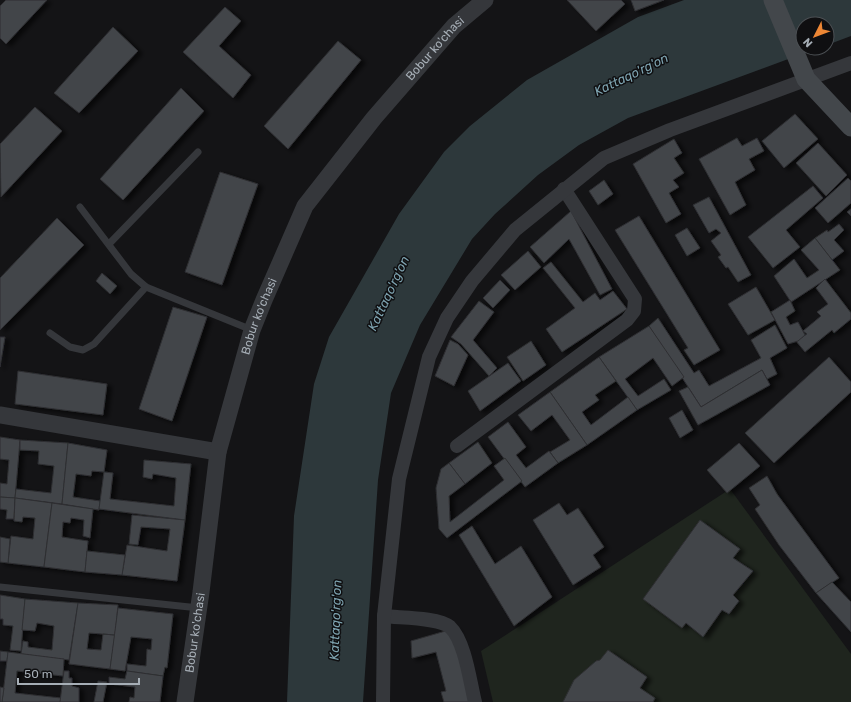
<svg xmlns="http://www.w3.org/2000/svg" width="851" height="702" viewBox="0 0 851 702" font-family="Rubik,sans-serif">
<style>
.green{fill:#1f251e}
.water{fill:#2d383b}
.building{fill:#434549;stroke:#2e2f32;filter:url(#shadow)}
.lines{fill:none;stroke-linecap:round;stroke-linejoin:round}
.service{stroke:#35373b;stroke-width:7}
.minor{stroke:#35373b;stroke-width:14}
.tertiary{stroke:#35373b;stroke-width:17}
.secondary{stroke:#43474b;stroke-width:19}
.labels{text-anchor:middle;stroke-width:3;stroke-linejoin:round;paint-order:stroke}
.street-label{font-size:12px;fill:#a6aeb6;stroke:#0f0f11}
.water-label{font-size:13px;font-style:italic;fill:#7ea3b0;stroke:#0f0f11}
</style>
<defs>
<filter id="shadow"><feDropShadow dx="4.5" dy="2.5" stdDeviation="2" flood-color="#0009"/></filter>
</defs>
<rect width="100%" height="100%" fill="#141416"/>
<!-- green -->
<polygon class="green" points="730,489 851,654 851,702 493,702 481,651"/>
<!-- water -->
<polygon class="water" points="684,0 851,0 851,36 827,45 827,24 803,24 803,48 818,48 628,118 579,145 538,175 495,214 472,239 420,325 391,393 378,480 363,702 287,702 294,516 314,384 329,337 399,214 444,152 470,126 527,80 638,17"/>
<!-- building -->
<g class="building">
<polygon points="6,0 47,0 6,44 0,38 0,6"/>
<polygon points="567,0 621,0 625,4 596,31"/>
<polygon points="631,0 664,0 635,11"/>
<polygon points="225,7 241,21 219,46 251,75 233,98 183,52"/>
<polygon points="113,27 138,51 79,113 54,93"/>
<polygon points="338,41 361,60 288,149 264,126"/>
<polygon points="181,88 204,111 123,200 100,179"/>
<polygon points="35,107 62,131 1,197 0,144"/>
<polygon points="795,114 818,139 784,168 762,141"/>
<polygon points="737,138 742,146 757,138 764,151 749,159 755,170 735,182 746,205 730,215 699,159"/>
<polygon points="674,139 682,153 674,158 684,173 673,180 679,187 669,193 681,214 666,223 633,164"/>
<polygon points="818,143 847,175 826,196 796,163"/>
<polygon points="220,172 258,184 222,285 185,272"/>
<polygon points="848,178 851,181 851,203 828,223 815,208"/>
<polygon points="604,180 613,194 598,205 589,191"/>
<polygon points="813,186 823,198 786,230 800,247 773,268 748,237"/>
<polygon points="709,197 751,275 738,282 728,267 726,268 718,257 721,255 711,241 721,233 716,229 709,233 693,205"/>
<polygon points="851,209 851,216 847,212"/>
<polygon points="571,211 612,289 600,295 569,239 544,263 530,247"/>
<polygon points="639,216 720,350 694,365 684,350 688,348 615,230"/>
<polygon points="57,218 84,245 0,330 0,278"/>
<polygon points="839,224 844,230 834,240 844,251 832,260 815,238 827,230 828,232"/>
<polygon points="687,228 700,248 687,256 675,235"/>
<polygon points="815,238 840,270 791,302 774,276 794,259 807,278 819,270 801,250"/>
<polygon points="528,251 541,267 515,290 501,275"/>
<polygon points="551,262 583,302 595,293 600,300 613,291 627,309 562,352 546,329 575,308 543,268"/>
<polygon points="102,273 117,286 110,294 96,281"/>
<polygon points="825,279 851,313 851,319 834,333 832,330 805,352 796,341 807,334 803,331 821,316 817,312 828,304 816,288"/>
<polygon points="500,280 510,290 493,308 483,298"/>
<polygon points="756,287 775,320 748,335 728,304"/>
<polygon points="790,300 795,311 786,317 790,325 798,322 805,335 798,341 788,344 771,312"/>
<polygon points="479,301 494,312 473,340 497,368 489,376 461,344 451,337"/>
<polygon points="173,307 207,317 172,421 139,409"/>
<polygon points="658,318 694,373 699,370 709,386 761,358 751,340 775,325 787,348 770,358 777,374 767,379 762,370 701,407 649,326"/>
<polygon points="649,326 684,377 672,386 653,358 625,379 638,396 664,379 671,390 637,410 599,357"/>
<polygon points="0,337 5,337 0,367"/>
<polygon points="450,340 458,344 468,355 454,386 435,376"/>
<polygon points="531,341 546,365 523,381 507,357"/>
<polygon points="599,357 616,381 595,395 599,400 582,412 591,425 628,397 637,410 587,445 550,392"/>
<polygon points="829,357 851,382 851,392 774,463 745,433"/>
<polygon points="508,363 521,381 480,411 468,391"/>
<polygon points="762,370 770,385 698,425 679,391 688,387 701,407"/>
<polygon points="18,371 107,384 103,415 15,404"/>
<polygon points="550,392 587,445 558,463 550,452 570,440 552,415 531,431 518,415"/>
<polygon points="682,410 693,430 680,438 669,418"/>
<polygon points="508,422 526,447 516,455 526,468 549,451 558,463 525,487 488,437"/>
<polygon points="0,437 20,440 15,498 0,497 0,483 7,484 9,460 0,459"/>
<polygon points="20,440 68,443 62,504 15,498 16,489 51,493 54,466 38,464 39,451 20,450"/>
<polygon points="478,442 492,463 465,484 449,463"/>
<polygon points="68,443 107,450 104,472 92,471 91,476 76,474 73,497 100,501 99,510 62,504"/>
<polygon points="739,443 760,466 727,493 707,470"/>
<polygon points="505,458 522,481 447,538 439,529 436,488 441,469 449,463 465,484 449,496 450,522 504,480 494,466"/>
<polygon points="144,460 191,464 185,520 99,509 104,472 113,473 110,499 174,506 176,478 153,474 152,479 143,477"/>
<polygon points="767,476 777,494 839,578 816,593 779,545 755,509 760,505 749,488"/>
<polygon points="0,497 15,498 14,519 6,519 7,510 0,509"/>
<polygon points="15,498 52,503 44,567 8,563 11,536 33,539 35,518 23,517 22,522 14,521"/>
<polygon points="52,503 93,509 90,538 83,536 84,520 71,518 70,523 63,522 62,537 88,541 85,572 44,567"/>
<polygon points="559,503 567,515 578,508 604,547 593,555 601,567 573,585 533,520"/>
<polygon points="132,515 185,520 177,581 122,575 127,545 167,551 170,529 141,527 138,545 129,544"/>
<polygon points="700,520 740,549 733,558 753,571 733,595 739,601 729,614 722,610 703,637 686,623 682,628 643,599"/>
<polygon points="472,526 495,564 521,546 552,597 514,626 459,535"/>
<polygon points="0,537 10,539 8,563 0,562"/>
<polygon points="87,551 125,555 122,575 85,572"/>
<polygon points="832,582 851,602 851,632 816,593"/>
<polygon points="0,595 25,599 21,651 10,650 13,626 3,625 3,619 0,619"/>
<polygon points="25,599 78,603 69,660 21,654 23,641 28,642 28,647 52,650 54,626 37,623 35,631 22,630"/>
<polygon points="78,603 118,605 115,635 89,633 87,649 101,650 103,634 115,635 110,669 69,664"/>
<polygon points="118,608 173,614 167,668 165,667 163,676 127,671 127,664 146,666 147,649 151,650 152,639 131,637 125,671 110,669"/>
<polygon points="456,628 475,702 444,702 441,692 446,691 436,652 412,658 411,641"/>
<polygon points="608,650 647,677 640,688 655,698 653,702 563,702 574,680 596,661 600,660"/>
<polygon points="0,651 8,652 7,661 0,661"/>
<polygon points="8,652 64,659 63,676 17,671 15,693 61,698 60,702 2,702"/>
<polygon points="64,671 69,671 69,678 72,678 72,686 79,688 79,702 60,702"/>
<polygon points="127,671 163,676 160,702 129,702 130,697 134,698 135,687 109,684 109,677 125,679"/>
<polygon points="98,681 107,682 103,702 94,702"/>
<polygon points="0,687 4,688 2,702 0,702"/>
</g>
<g class="lines">
<!-- service -->
<g class="service">
<polyline points="80,207 131,274 146,287 252,330"/>
<polyline points="109,244 198,152"/>
<polyline points="50,333 70,347 83,350 94,344 146,287"/>
<polyline points="0,587 199,608"/>
</g>
<!-- minor -->
<g class="minor">
<polyline points="457,446 627,320 634,311 635,299 564,189"/>
<path d="M384,616C400,618 438,617 450,627C465,641 470,682 475,702"/>
<polyline points="383,702 384,616 399,479 429,357 447,318 472,281 515,230 604,158 670,130 851,63"/>
</g>
<!-- tertiary -->
<g class="tertiary">
<polyline points="0,415 218,452"/>
<path id="s1" d="M185,702L201,592L218,452L252,330L264,300L305,206L374,118L454,26L485,0"/>
</g>
<!-- secondary -->
<polyline class="secondary" points="773,0 806,79 851,127"/>
</g>
<g class="labels">
<!-- street labels -->
<g class="street-label">
<text dy="4" stroke="none"><textPath href="#s1" startOffset="718">Bobur ko'chasi</textPath></text>
<text dy="4" stroke="none"><textPath href="#s1" startOffset="394">Bobur ko'chasi</textPath></text>
<text dy="4" stroke="none"><textPath href="#s1" startOffset="70">Bobur ko'chasi</textPath></text>
</g>
<!-- water labels -->
<g class="water-label">
<text transform="translate(631 74) rotate(-26)" y="5">Kattaqo'rg'on</text>
<text transform="translate(388 293) rotate(-65)" y="5">Kattaqo'rg'on</text>
<text transform="translate(335 620) rotate(-88)" y="5">Kattaqo'rg'on</text>
</g>
</g>
<!-- north arrow -->
<g transform="translate(815 36) rotate(228)"><circle r="19" fill="#0f0f11" stroke="#4b4f53"/>
<path d="M0-3L7 15L0 10L-7 15Z" fill="#ed8735"/>
<text y="-6" font-size="11" font-weight="bold" text-anchor="middle" fill="#a6aeb6">N</text>
</g>
<!-- scale -->
<path d="M18 678v6h121v-6" fill="none" stroke="#a6aeb6" stroke-width="2"/>
<text x="24" y="678" font-size="12" fill="#a6aeb6" stroke="#0f0f11" stroke-width="3" paint-order="stroke">50 m</text>
</svg>
